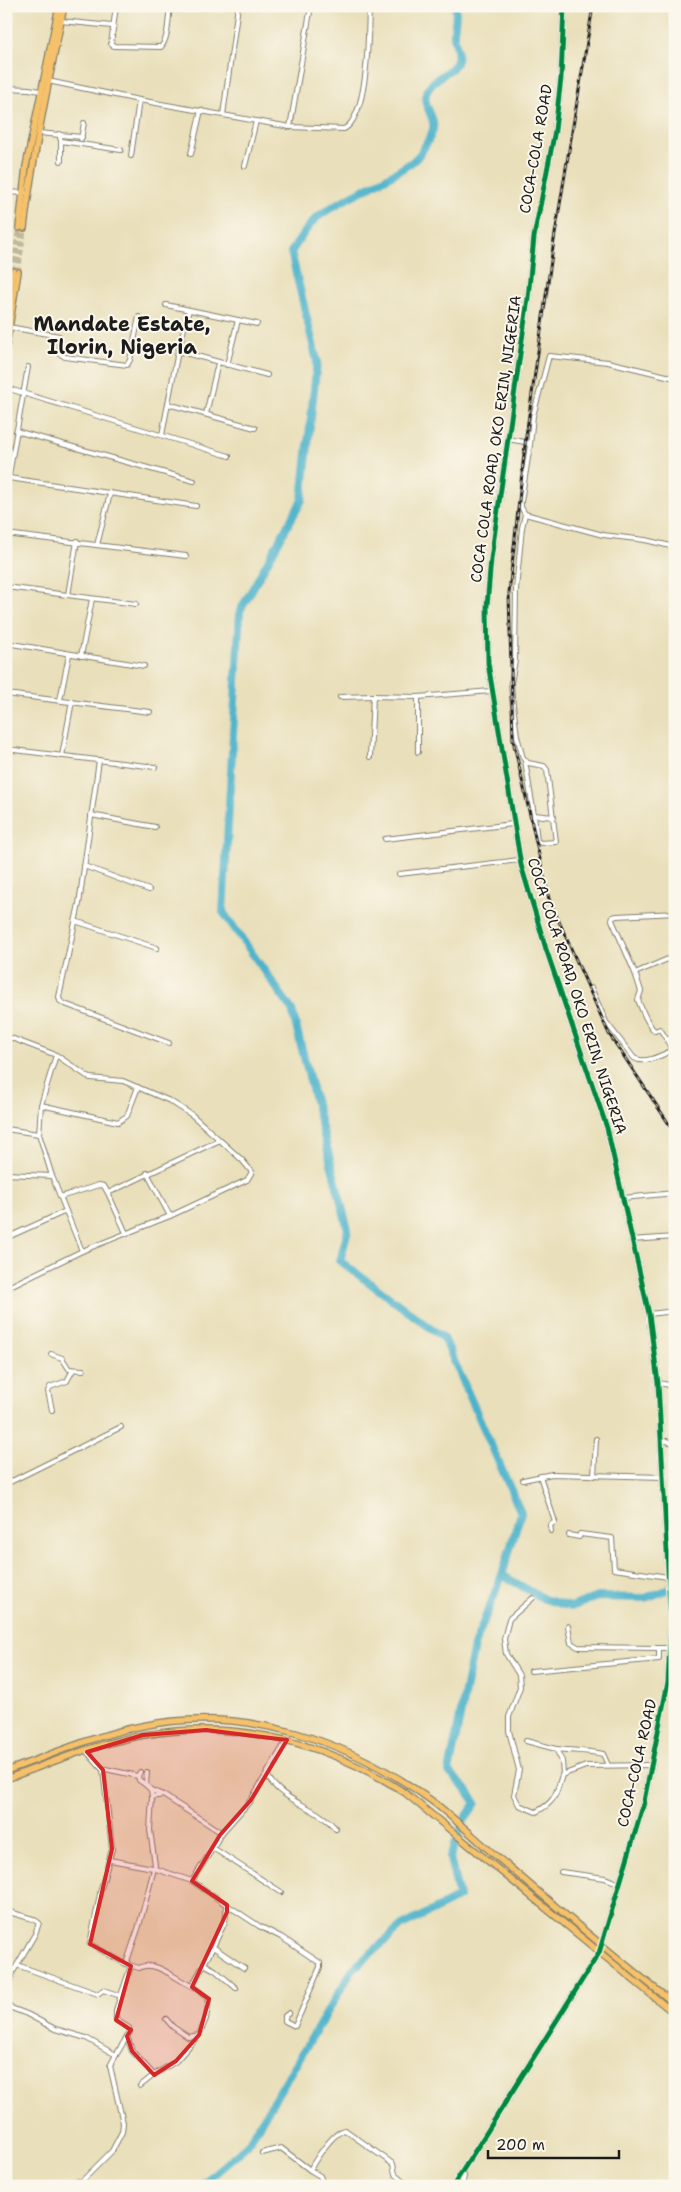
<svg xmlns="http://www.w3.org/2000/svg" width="681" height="2192" viewBox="0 0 681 2192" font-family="'Shantell Sans',sans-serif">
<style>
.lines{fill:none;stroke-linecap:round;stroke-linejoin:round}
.river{stroke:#4db3cb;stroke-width:8}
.primary-tunnel{stroke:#c0b89a;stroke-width:5.5;stroke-dasharray:5.5 3;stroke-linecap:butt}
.street-casing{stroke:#827e6b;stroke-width:6}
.secondary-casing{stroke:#827e6b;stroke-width:8}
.primary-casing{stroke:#827e6b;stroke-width:8}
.street{stroke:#fff;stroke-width:4}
.secondary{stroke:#fbe6c4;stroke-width:5}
.primary{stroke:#f5c16b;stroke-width:5.5}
.rail-casing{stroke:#1c1c1c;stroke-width:3}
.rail{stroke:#fbf7ec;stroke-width:1;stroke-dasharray:4;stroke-linecap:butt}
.cycleway-casing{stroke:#fbf7ec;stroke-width:8}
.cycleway{stroke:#00873e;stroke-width:5}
.marked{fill:#d62828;fill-opacity:0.2;stroke:#d62828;stroke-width:4;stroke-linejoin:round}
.labels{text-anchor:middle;stroke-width:4;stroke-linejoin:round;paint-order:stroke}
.street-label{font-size:15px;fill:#1c1c1c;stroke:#fbf7ec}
.district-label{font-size:20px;font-weight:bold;fill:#1c1c1c;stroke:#fbf7ec}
</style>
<rect width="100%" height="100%" fill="#fbf7ec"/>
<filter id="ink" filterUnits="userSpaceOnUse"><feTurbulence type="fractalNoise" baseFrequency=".02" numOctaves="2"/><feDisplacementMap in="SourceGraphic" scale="10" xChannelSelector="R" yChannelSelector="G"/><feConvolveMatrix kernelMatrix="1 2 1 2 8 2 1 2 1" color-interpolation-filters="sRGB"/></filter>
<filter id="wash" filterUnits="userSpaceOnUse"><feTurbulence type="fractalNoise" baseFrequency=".0096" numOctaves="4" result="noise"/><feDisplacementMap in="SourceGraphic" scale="20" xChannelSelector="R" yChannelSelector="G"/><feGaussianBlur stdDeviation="1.12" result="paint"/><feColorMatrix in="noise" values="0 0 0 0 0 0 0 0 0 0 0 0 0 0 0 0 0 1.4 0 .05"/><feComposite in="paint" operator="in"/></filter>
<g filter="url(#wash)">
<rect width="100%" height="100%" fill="#e9dfba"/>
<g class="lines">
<!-- river -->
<g class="river">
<polyline points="502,1575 544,1599 571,1607 597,1597 645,1598 670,1589 675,1590"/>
<path d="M200,2186L247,2145L353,1969L402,1926L459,1897L450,1858L464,1820L476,1803L466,1789L449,1772L474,1646L502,1575L521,1513L444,1338L340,1261L348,1230L292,1010L223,912L240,611L302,500L317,361L291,252C299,241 308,224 319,216C346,195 384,183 412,162C419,157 427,143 431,135C440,118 420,107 427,91C432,80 443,76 452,68C462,59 456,47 454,36C453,26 458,17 455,6"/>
</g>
</g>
</g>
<g filter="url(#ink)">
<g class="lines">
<!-- primary-tunnel -->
<g class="primary-tunnel">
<polyline points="13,271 19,228"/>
<polyline points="18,272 24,228"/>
</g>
<defs>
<g id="street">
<path d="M116,6L111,44L114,46L161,47C169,38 168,18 170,6"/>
<polyline points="61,21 112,26"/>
<path d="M48,81L139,100L290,127L344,129C369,116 368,33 369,6"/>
<polyline points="6,88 29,89 40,91"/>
<polyline points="223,115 238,6"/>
<polyline points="290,127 311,6"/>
<polyline points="38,133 82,137"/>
<polyline points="59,134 61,141 121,150"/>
<polyline points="81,139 84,123"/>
<polyline points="191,154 201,110"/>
<polyline points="131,156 139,100"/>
<polyline points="61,161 61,141"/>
<polyline points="245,166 256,121"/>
<polyline points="6,192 24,193"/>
<polyline points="166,305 257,324"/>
<polyline points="9,327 59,336 59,353 65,357 127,365 130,360 139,317"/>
<polyline points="178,351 267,375"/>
<polyline points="227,365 238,320"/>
<polyline points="6,388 229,456"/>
<polyline points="168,404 255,428"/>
<polyline points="206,414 218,363"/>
<polyline points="16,431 194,481"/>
<polyline points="162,435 178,351 189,310"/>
<polyline points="507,439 525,442 530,445 521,502 521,507 525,514 603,535 645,540 675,547"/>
<polyline points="530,445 533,416 549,356 608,362 675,378"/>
<polyline points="9,478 196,506"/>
<polyline points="6,492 28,367"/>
<polyline points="525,514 522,528 516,589 515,661 511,683 512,697 517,736 523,758 528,763 544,766 547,770 556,842 541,843 537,841 534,815"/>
<polyline points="6,534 186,556"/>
<polyline points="97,545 110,494"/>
<polyline points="6,587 136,604"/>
<polyline points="68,595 77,541"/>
<polyline points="6,643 144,666"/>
<polyline points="81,656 92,599"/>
<polyline points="6,694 150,712"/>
<polyline points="340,697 373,696"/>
<polyline points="60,700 69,655"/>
<polyline points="6,749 155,767"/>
<polyline points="418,752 418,697"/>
<polyline points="62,756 72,701"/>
<polyline points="370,757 373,696 418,697 491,691"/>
<polyline points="99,760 79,904 59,997 60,1001 65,1004 169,1043"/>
<polyline points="525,761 534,815 554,817"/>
<polyline points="91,815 155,827"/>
<polyline points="385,839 513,824"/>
<polyline points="84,866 149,890"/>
<polyline points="399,874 520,860"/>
<polyline points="675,913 617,916 613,917 612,920 635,973 675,956"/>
<polyline points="75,921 157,948"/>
<polyline points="6,935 8,926"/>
<path d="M635,973L641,991L638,1000C642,1009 647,1025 655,1031L660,1029L667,1040"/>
<path d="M591,988L606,1022L634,1058C645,1065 664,1054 675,1049"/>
<polyline points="6,1036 56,1055 90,1078 123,1081 170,1101 192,1115 242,1160 252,1172 247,1180 170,1216 82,1251 6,1288"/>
<polyline points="672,1050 667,1040 675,1036"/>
<polyline points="56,1055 41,1105 39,1134 52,1176 82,1251"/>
<polyline points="41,1105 118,1122 127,1116 138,1087"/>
<polyline points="6,1129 39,1134"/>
<polyline points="147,1173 170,1216"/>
<polyline points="6,1174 52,1176"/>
<polyline points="108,1193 126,1233"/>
<polyline points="60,1197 99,1185 104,1186 108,1193 220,1140"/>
<polyline points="623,1198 675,1193"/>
<polyline points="6,1238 66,1211"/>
<polyline points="631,1240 675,1237"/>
<polyline points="649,1314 675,1311"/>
<polyline points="51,1354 62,1358 69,1369 83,1370"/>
<polyline points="658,1383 675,1386"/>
<polyline points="52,1410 48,1391 50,1387 67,1381 73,1370"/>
<polyline points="661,1440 675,1443"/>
<polyline points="540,1476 555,1522 550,1525 551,1531"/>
<polyline points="594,1476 596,1439"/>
<polyline points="523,1480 552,1474 663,1477"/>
<polyline points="6,1484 121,1427"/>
<polyline points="569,1535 579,1537 580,1534 612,1538 614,1569 668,1577"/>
<path d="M533,1598L509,1619L504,1639L506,1654L519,1675L520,1687L509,1717V1731L519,1770L514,1795L519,1805L536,1812C555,1802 556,1795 562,1775L586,1766L652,1765"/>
<polyline points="568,1626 571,1643 578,1647 659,1648"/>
<polyline points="531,1671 659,1659 659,1648 670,1648"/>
<polyline points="526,1741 556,1749 562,1761 563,1774"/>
<path d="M556,1749C571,1751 588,1750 603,1754L608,1765"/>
<polyline points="87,1752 101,1768 138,1776"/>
<polyline points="103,1769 112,1849 101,1889 90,1944 126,1964"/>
<polyline points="140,1772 138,1776 139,1780 146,1785"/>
<polyline points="147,1772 146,1785 151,1790"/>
<path d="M267,1775C282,1803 316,1805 336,1829"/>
<polyline points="163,1795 222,1833"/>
<path d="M152,1797L151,1790L163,1795L152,1797L150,1830L155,1865L139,1926L126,1964L139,1968C156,1959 176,1980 192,1986"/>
<polyline points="110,1860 153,1868 192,1881 227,1905"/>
<polyline points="561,1872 605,1878 620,1884"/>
<polyline points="192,1881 213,1848"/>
<polyline points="281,1892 213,1848 220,1835 251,1800 287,1740"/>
<polyline points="6,1911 33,1919 39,1923 35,1934 13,1972 6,1994"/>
<polyline points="213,1947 204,1964 215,1970 236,1988"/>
<polyline points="17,1965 98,1994 103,1990 121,1996"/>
<polyline points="244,1968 213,1947 225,1922 227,1905 259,1926 281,1937 320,1963 320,1967 295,2026 285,2021 285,2016 289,2013"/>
<polyline points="6,2006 27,2014 55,2029 86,2038 116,2055 130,2032 129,2028 116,2020 116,2010 131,1966"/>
<polyline points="166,2019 173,2027 188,2037 199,2035 206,2019 209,1999 192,1986 204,1964"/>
<polyline points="127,2036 132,2051 154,2075"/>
<polyline points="140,2086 154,2075 176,2061 197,2037"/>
<path d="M262,2153L281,2148L310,2170C315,2160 333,2132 345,2130L393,2164L395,2174L410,2186"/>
<polyline points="310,2170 320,2176 322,2181 332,2186"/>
<polyline points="67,2182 82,2181 112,2151 122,2132 123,2123 110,2066 116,2055"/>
<polyline points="462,2186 464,2176 462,2171"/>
</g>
<polyline id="secondary" points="453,2186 599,1953 643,1806 668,1682 671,1625 658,1383 649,1314 607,1128 546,949 521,865 488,663 487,606 491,559 528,298 534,237 555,130 561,78 564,6"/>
<g id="primary">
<polyline points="19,228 26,166 59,6"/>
<path d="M24,228C33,153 49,80 64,6"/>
<polyline points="6,308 13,271"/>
<polyline points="6,347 18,272"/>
<path d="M6,1771C51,1755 95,1735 142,1726C245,1705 349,1740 432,1801C457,1820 483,1846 508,1866C563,1913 618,1960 675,2004"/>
<path d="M6,1779C51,1763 97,1743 144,1735C238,1719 325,1742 404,1792L675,2014"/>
</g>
</defs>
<!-- street casing -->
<use href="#street" class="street-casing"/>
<!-- secondary casing -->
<use href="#secondary" class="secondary-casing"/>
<!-- primary casing -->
<use href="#primary" class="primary-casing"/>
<!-- street -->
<use href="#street" class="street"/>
<!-- secondary -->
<use href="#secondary" class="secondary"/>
<!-- primary -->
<use href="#primary" class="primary"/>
<defs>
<polyline id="rail" points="593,6 554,240 526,436 509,593 513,740 549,899 609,1034 675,1133"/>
</defs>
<!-- rail casing -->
<use href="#rail" class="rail-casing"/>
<!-- rail -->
<use href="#rail" class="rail"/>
<defs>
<polyline id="cycleway" points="453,2186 599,1953 643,1806 668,1682 671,1625 658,1383 649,1314 607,1128 546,949 521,865 488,663 487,606 491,559 528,298 534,237 555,130 561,78 564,6"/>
</defs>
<!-- cycleway casing -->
<use href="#cycleway" class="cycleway-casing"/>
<!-- cycleway -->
<use href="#cycleway" class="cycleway"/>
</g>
</g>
<!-- marked area -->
<path class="marked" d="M206,1730L287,1740L251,1800L220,1835L192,1881L227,1905V1912L192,1987L209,1999L199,2035L176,2061L154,2075L132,2051L127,2036L131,2030L116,2020L131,1966L90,1944L112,1849L103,1770L87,1752L143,1735Z"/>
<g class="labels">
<!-- street labels -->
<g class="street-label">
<text transform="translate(536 149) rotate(-80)" y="5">COCA-COLA ROAD</text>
<text transform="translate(496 439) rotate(-82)" y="5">COCA COLA ROAD, OKO ERIN, NIGERIA</text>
<text transform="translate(577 996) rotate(72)" y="5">COCA COLA ROAD, OKO ERIN, NIGERIA</text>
<text transform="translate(637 1763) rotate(-77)" y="5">COCA-COLA ROAD</text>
</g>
<!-- district labels -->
<g class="district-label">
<text x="122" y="331">Mandate Estate,<tspan x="122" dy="23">Ilorin, Nigeria</tspan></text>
</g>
</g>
<!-- margin -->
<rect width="681" height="2192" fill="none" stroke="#fbf7ec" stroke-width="25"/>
<!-- scale -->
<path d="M488 2150v8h131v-8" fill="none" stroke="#1c1c1c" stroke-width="2.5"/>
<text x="496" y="2150" font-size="15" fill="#1c1c1c" stroke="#fbf7ec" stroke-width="4" paint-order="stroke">200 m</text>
</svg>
